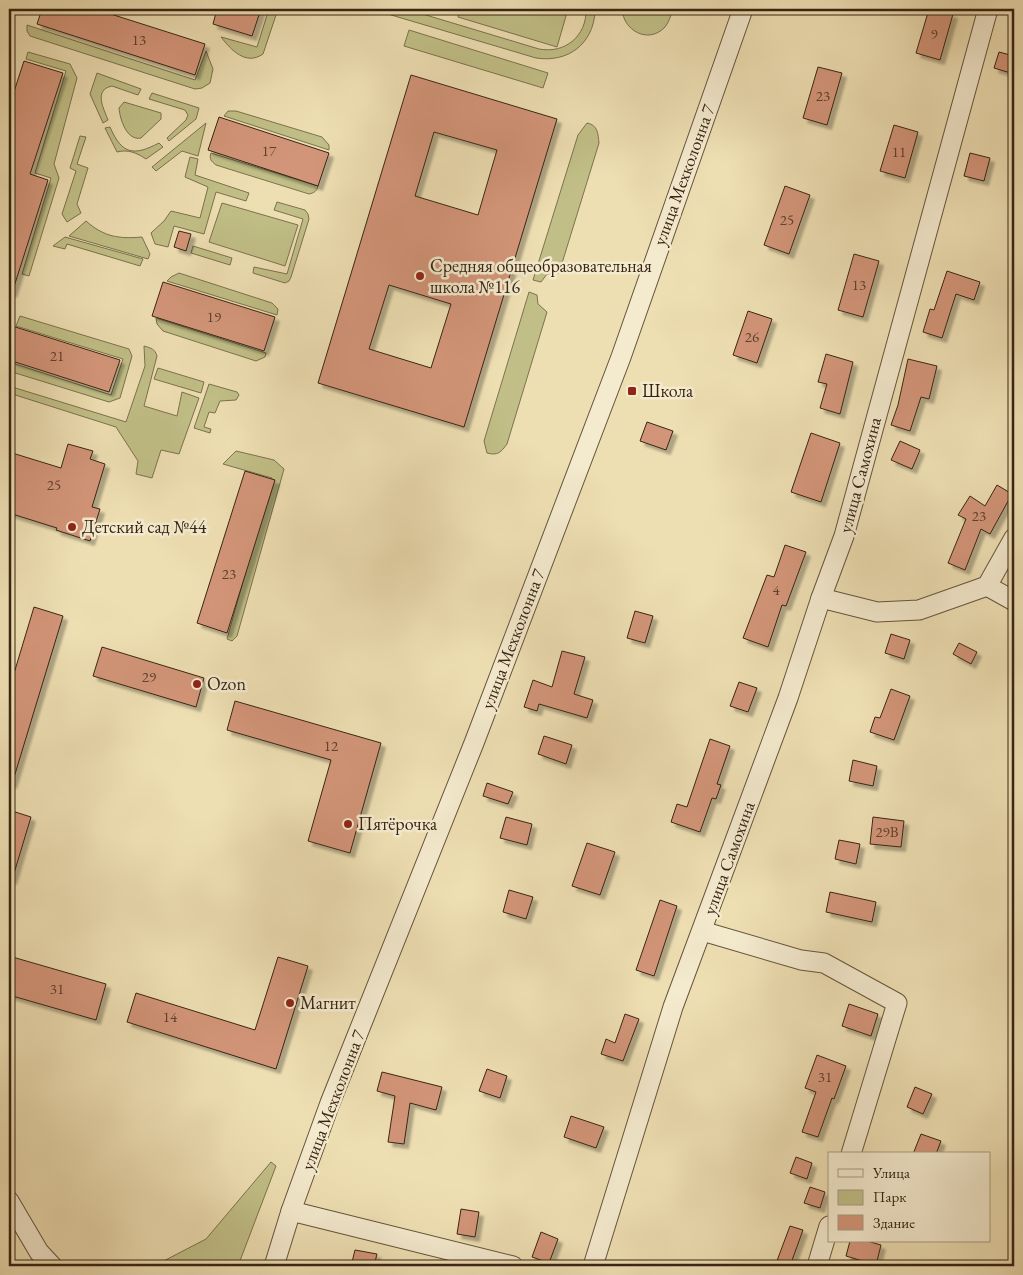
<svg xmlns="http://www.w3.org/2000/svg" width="1023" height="1275" viewBox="0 0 1023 1275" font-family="'EB Garamond',serif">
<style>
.green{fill:#c1bf87;stroke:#7c724e}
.building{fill:#d39579;stroke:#372514;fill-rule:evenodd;filter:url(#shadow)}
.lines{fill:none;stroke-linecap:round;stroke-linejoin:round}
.minor-casing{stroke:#65543c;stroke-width:21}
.minor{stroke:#f4eace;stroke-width:19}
.poi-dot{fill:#8f2418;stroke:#f4eace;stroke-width:2}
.labels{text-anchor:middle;stroke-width:5;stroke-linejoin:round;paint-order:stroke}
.number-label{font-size:15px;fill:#5e412d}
.street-label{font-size:18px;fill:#372514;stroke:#f4eace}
.poi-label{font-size:18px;fill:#372514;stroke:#f4eace;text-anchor:start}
</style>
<defs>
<filter id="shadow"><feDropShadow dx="4.5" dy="4.5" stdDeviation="1" flood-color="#0004"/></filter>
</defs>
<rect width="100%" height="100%" fill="#eedfb3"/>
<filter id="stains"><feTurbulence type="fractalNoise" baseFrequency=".004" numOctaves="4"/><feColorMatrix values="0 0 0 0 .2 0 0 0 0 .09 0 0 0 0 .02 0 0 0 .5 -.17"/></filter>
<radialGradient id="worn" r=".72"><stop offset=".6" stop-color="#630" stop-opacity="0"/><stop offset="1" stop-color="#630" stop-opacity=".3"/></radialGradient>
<!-- green -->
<g class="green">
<path d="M269,9H278L263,54C246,66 231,50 221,37L257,47Z"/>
<path d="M371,9H406L539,49C565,54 587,36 586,9H595V12C593,44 568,63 536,58Z"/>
<polygon points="460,9 568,9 557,47 458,17"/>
<path d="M622,9H673C671,15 669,22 665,27C648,45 623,30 622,9Z"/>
<polygon points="27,25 195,80 206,51 213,69 210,83 202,88 195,89 30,36 27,31"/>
<polygon points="409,30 548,73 543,88 404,46"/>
<polygon points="28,52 70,64 77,78 54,164 59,178 29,276 22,274 51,178 35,173 66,71 26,59"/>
<path d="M97,73L141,89L138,95L112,86C93,90 104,109 108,120L103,123L90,94Z"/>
<polygon points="152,93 199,108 196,119 169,141 167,138 186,120 188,115 185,110 149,99"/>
<path d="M124,102L161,113V119L141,138C127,141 120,120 119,108Z"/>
<polygon points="228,111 236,111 322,137 329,145 329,150 224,116"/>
<polygon points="206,123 198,156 182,151 156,171 152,167"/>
<path d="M587,123C598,125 598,134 599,143L559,273L547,274L541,282L533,280L578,135Z"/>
<path d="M110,127C122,155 134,156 159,143L163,147L146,159C137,153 128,149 117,152L105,128Z"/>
<polygon points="80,136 86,137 77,164 88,168 77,204 81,213 67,222 62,214 76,171 70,168"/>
<path d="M211,153L318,186C317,191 314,193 309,194L216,165C211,161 209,159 211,153Z"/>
<polygon points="190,157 198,159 195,175 249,193 246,201 216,192 204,234 174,226 168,247 155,244 151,233 164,221 171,211 200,218 208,187 185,177"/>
<polygon points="277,202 305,210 308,214 309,219 291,277 289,281 285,283 253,273 254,267 287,274 303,219 274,210"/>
<polygon points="222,203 298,225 285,266 209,242"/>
<path d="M86,221C104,237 119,239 142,237L150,254L148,259L69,236Z"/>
<polygon points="65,237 143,259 140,266 67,244 65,249 53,246"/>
<polygon points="193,246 232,258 230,265 191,253"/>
<polygon points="179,273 272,303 278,309 277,315 167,281 171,277"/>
<path d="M529,292L537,295L538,304L547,312L507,444C501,452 498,456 487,453L484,441Z"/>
<polygon points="20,316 129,349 132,356 120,398 109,402 9,371 9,362 111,395 123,359 16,326"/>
<polygon points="156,318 266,353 265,357 256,361 163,331 157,324"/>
<path d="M144,346C151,348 155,349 157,356L144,406L177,416L182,392L199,398L179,454L161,450L152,478L136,474L138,461L116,427L9,393V386L126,422L145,366Z"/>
<polygon points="158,368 204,382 201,393 154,379"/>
<polygon points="209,384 237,392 239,395 236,400 220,401 215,413 209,412 204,427 211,429 210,433 194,428"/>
<polygon points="236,451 274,460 284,469 237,636 232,641 227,639 272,478 223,464"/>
<polygon points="271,1162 276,1166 238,1266 154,1266 206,1239"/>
</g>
<!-- building -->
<g class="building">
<polygon points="42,9 95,9 205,44 195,75 37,24"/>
<polygon points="217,9 261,9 252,36 213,24"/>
<polygon points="929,9 953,14 940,60 916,53"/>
<polygon points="999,52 1014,56 1014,74 994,68"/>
<polygon points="24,61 63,73 30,174 48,180 12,293 9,292 9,107"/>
<polygon points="818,67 842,73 827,125 803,118"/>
<path d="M411,75L557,119L464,427L318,383ZM434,132L497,150L478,215L415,196ZM389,285L451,304L431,368L369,349Z"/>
<polygon points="219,117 329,153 318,186 208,150"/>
<polygon points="894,125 918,132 905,178 880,171"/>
<polygon points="970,153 990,158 984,181 964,176"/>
<polygon points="785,186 810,195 789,254 764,245"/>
<polygon points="179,231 191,234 186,251 174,247"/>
<polygon points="854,254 879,261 863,317 838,310"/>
<polygon points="947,271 980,282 974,300 956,294 942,338 923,332 930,309 934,310"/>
<polygon points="163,282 275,317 264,351 152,316"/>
<polygon points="748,311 772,319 757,363 733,355"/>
<polygon points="9,325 120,360 109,392 9,360"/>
<polygon points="826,354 853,362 840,414 820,408 827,384 818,382"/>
<polygon points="908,359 937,366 929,399 921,397 910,431 891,425 898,405"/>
<polygon points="647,422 673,431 666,450 640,441"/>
<polygon points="811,433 840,443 821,502 791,492"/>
<polygon points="900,441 920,450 912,469 891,460"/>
<polygon points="68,444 93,451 90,459 105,464 92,507 100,509 90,541 56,530 57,528 9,513 9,452 61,468"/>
<polygon points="245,471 275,480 227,633 197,623"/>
<polygon points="997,485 1012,494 990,534 981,529 965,570 948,563 966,519 958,515 970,496 985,506"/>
<polygon points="785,545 806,552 786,606 782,605 768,647 743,638 767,575 774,577"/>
<polygon points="34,607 63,616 12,784 9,783 9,690"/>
<polygon points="635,611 653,616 645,643 627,638"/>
<polygon points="891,634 910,640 904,659 885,653"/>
<polygon points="959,643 977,652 971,664 953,654"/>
<polygon points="102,647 204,678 196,707 93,676"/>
<polygon points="562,651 585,657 574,694 593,700 587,718 539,704 537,711 524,707 533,680 552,687"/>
<polygon points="739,682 757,688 748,712 730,706"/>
<polygon points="891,689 910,696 894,740 870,732 875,717 880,718"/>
<polygon points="235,701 381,743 350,853 308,841 331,760 227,730"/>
<polygon points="544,736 572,745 566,764 538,754"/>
<polygon points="710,739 730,746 717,784 721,785 716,799 712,798 700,832 671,822 677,804 687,807"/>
<polygon points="853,760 877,766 873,786 849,781"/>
<polygon points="487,783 513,792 508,804 483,796"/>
<polygon points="9,810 31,817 12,880 9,879"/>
<polygon points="506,817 532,824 527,845 500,838"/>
<polygon points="873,817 904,821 901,847 870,844"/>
<polygon points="839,840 860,844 856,864 835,859"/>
<polygon points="587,843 615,852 600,895 572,886"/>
<polygon points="509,890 533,897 526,919 503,912"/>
<polygon points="830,892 876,902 872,922 826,912"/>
<polygon points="660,900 677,906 654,976 636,970"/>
<polygon points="9,956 106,984 96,1020 9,995"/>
<polygon points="278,957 308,966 276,1069 127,1022 136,993 255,1030"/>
<polygon points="849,1004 878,1014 871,1036 842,1026"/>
<polygon points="625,1014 639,1019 623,1061 601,1054 606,1039 615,1043"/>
<polygon points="817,1055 846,1066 834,1099 832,1098 818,1137 802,1132 816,1092 805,1088"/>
<polygon points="487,1069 507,1076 500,1098 479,1091"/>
<polygon points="382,1072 442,1087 436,1110 410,1103 404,1144 388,1142 395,1096 377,1091"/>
<polygon points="915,1087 932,1094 923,1114 907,1107"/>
<polygon points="571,1116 604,1127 596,1148 564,1137"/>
<polygon points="921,1134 941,1141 936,1154 913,1154"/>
<polygon points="796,1157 812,1163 807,1179 790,1173"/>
<polygon points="810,1187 825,1192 820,1208 804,1203"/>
<polygon points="461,1209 479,1212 475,1237 457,1234"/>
<polygon points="790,1226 803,1230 790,1266 775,1266"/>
<polygon points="541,1232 558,1239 549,1263 532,1257"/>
<polygon points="850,1241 867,1241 881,1245 876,1265 846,1256"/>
<polygon points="355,1250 377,1254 374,1266 351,1266"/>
</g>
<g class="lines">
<defs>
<g id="minor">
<polyline points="987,586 1014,601"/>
<polyline points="821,598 877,612 919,610 987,586 1014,538"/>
<polyline points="702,931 801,960 824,963 897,1003 851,1154"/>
<polyline points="9,1201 39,1252 52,1266"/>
<polyline points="291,1211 513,1266"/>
<polyline points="274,1266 291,1211 330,1103 474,743 621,357 743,9"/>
<polyline points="593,1266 673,1007 788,698 821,598 844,536 988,9"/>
<polyline points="817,1266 829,1226"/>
</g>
</defs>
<!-- minor casing -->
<use href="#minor" class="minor-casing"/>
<!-- minor -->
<use href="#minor" class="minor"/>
</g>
<!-- markers -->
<g class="poi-dot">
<circle cx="420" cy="276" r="5"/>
<rect x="627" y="386" width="10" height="10" rx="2.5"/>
<circle cx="72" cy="527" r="5"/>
<circle cx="197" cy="684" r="5"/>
<circle cx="348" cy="824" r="5"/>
<circle cx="290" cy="1003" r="5"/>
</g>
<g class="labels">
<!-- number labels -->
<g class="number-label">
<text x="934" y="39">9</text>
<text x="139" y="45">13</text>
<text x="823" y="101">23</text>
<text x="269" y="156">17</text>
<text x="899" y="157">11</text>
<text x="787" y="225">25</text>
<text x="859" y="290">13</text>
<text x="214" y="322">19</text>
<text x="752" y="342">26</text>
<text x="57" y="361">21</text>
<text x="54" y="490">25</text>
<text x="979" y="521">23</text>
<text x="229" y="579">23</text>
<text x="776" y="595">4</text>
<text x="149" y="682">29</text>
<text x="331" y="751">12</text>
<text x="887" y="837">29В</text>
<text x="57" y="994">31</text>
<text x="170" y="1022">14</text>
<text x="825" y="1082">31</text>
</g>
<!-- street labels -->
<g class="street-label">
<text transform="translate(684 175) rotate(-70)" y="6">улица Мехколонна 7</text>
<text transform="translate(860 475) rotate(-75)" y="6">улица Самохина</text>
<text transform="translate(513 639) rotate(-69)" y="6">улица Мехколонна 7</text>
<text transform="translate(729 858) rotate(-70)" y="6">улица Самохина</text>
<text transform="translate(333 1100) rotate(-69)" y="6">улица Мехколонна 7</text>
</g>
<!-- poi labels -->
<g class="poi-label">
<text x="430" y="272">Средняя общеобразовательная<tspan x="430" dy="21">школа №116</tspan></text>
<text x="642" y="397">Школа</text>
<text x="82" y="533">Детский сад №44</text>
<text x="207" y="690">Ozon</text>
<text x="358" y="830">Пятёрочка</text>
<text x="300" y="1009">Магнит</text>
</g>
</g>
<!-- margin -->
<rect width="1023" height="1275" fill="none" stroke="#eedfb3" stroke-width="30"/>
<rect x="10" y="10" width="1003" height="1255" fill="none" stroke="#372514" stroke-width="2.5"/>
<rect x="15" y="15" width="993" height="1245" fill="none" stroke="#372514"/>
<!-- legend -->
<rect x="828" y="1152" width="162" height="90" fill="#f4eace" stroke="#a89b84"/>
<rect x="838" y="1169" width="25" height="8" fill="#f4eace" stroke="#a89b84"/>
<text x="873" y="1178" font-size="15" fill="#372514">Улица</text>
<rect x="838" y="1190" width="25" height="15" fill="#c1bf87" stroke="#a89b84"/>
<text x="873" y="1202" font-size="15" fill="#372514">Парк</text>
<rect x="838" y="1215" width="25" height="15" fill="#d39579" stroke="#a89b84"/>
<text x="873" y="1228" font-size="15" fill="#372514">Здание</text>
<rect width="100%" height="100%" filter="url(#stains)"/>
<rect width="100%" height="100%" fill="url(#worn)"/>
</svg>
